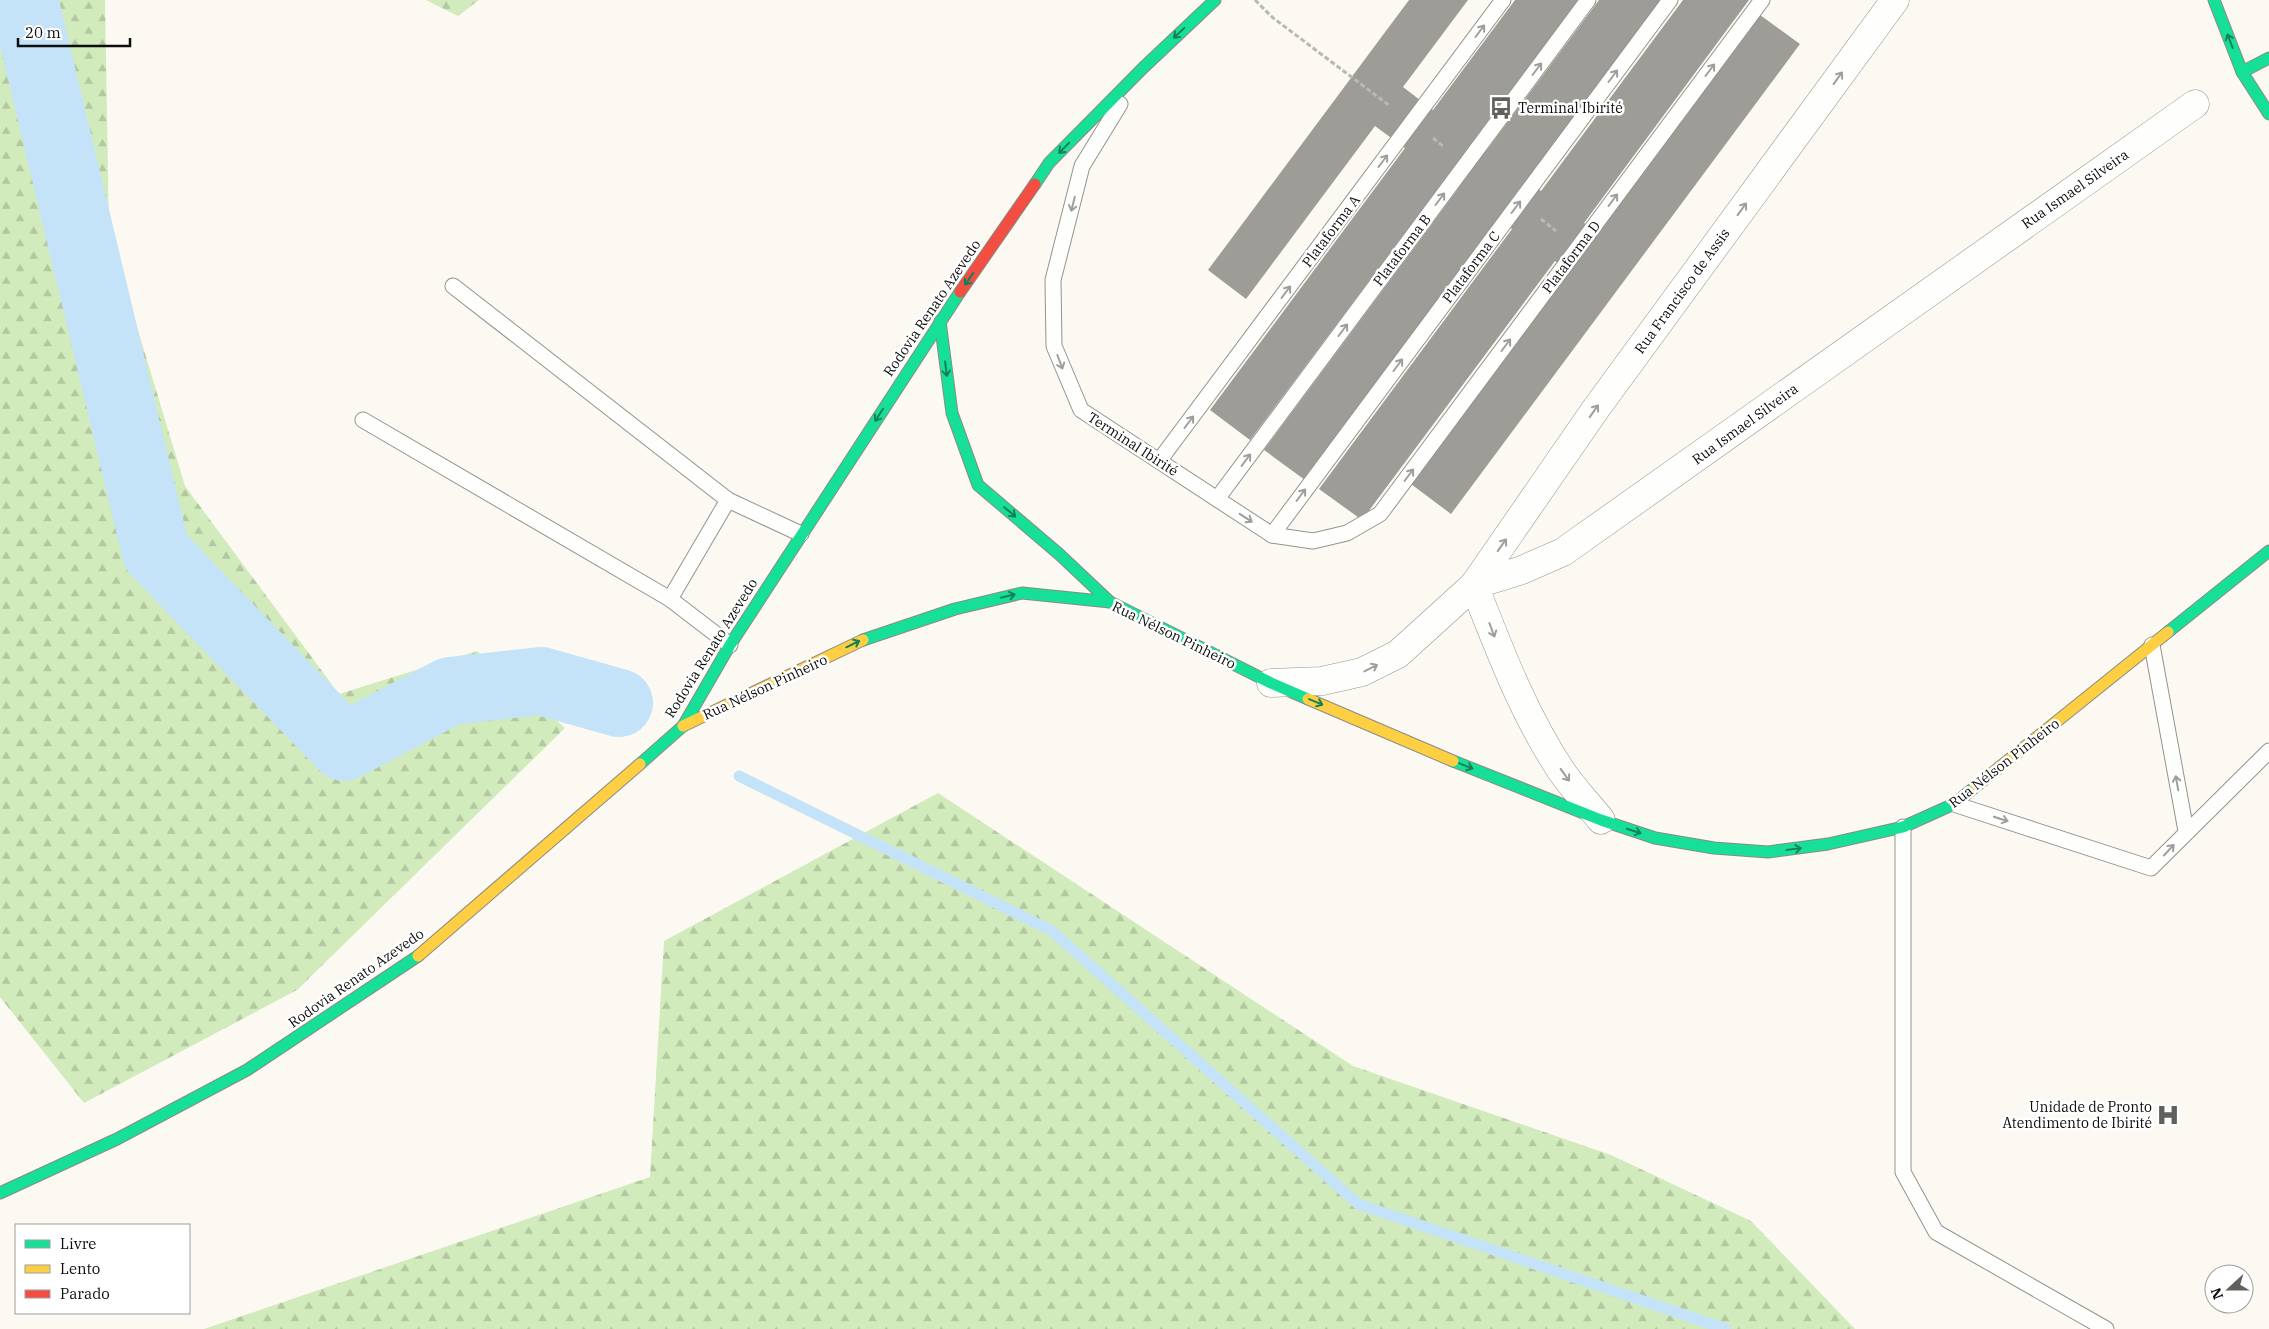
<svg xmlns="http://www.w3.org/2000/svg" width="2269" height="1329" viewBox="0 0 2269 1329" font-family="'IBM Plex Serif',serif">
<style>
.forest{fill:url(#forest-firs)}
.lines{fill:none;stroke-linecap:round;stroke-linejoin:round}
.stream{stroke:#c4e3f8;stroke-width:11}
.river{stroke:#c4e3f8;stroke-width:68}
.building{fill:#9e9c97}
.lane-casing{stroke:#949390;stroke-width:17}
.street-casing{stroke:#949390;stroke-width:29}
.fast-casing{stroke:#8b8a86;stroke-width:13}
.slow-casing{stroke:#8b8a86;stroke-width:13}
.jam-casing{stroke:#8b8a86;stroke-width:13}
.path{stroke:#b8b8b6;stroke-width:3;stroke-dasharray:5 2.5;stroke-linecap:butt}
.lane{stroke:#fefefd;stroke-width:15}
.street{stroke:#fefefd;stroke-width:28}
.fast{stroke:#16e098;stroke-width:11}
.slow{stroke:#ffcf43;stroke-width:11}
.jam{stroke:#f24e42;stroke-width:11}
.oneway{stroke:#9e9e9d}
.oneway2{stroke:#128159}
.labels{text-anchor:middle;stroke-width:5;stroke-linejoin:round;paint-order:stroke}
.poi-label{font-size:14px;fill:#0d0d0d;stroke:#fff;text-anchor:start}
.street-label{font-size:14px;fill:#0d0d0d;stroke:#fff}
</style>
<defs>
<pattern id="forest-firs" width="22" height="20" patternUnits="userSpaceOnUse" patternTransform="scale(1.25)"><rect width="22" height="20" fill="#d2ebbc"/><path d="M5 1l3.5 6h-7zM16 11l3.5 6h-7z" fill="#b3c8a0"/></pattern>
</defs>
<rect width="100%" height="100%" fill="#fbf9f1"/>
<!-- forest -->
<g class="forest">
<polygon points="0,0 105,0 109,234 185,486 339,694 477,651 565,728 297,990 84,1103 0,997"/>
<polygon points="426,0 479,0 458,16"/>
<polygon points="938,793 1353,1066 1611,1155 1751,1221 1855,1329 204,1329 650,1177 664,941"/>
</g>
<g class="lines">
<!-- stream -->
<polyline class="stream" points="739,776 1052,931 1358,1204 1726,1329"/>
<!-- river -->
<polyline class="river" points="24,0 156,552 344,747 450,691 541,681 619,703"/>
</g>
<!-- building -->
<polygon class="building" points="1409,0 1468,0 1403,87 1433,110 1515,0 1578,0 1474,140 1487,150 1599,0 1661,0 1527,180 1541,191 1683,0 1749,0 1584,223 1598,233 1760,15 1800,44 1451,514 1411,484 1569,272 1555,261 1362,520 1319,489 1512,229 1499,219 1305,480 1264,450 1458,189 1445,179 1250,440 1210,410 1405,148 1375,126 1246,299 1208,270"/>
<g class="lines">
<defs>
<g id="lane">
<polyline points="1120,104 1082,166 1053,280 1054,346 1081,410 1272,535 1313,541 1347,533 1380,514 1762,0"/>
<polyline points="453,286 728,500 801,534"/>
<polyline points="363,420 670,599 730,645"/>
<polyline points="1159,461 1503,0"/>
<polyline points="1217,499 1588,0"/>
<polyline points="1272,535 1670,0"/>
<polyline points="670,599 728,500"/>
<polyline points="2152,645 2186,831"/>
<polyline points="1954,804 2151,868 2269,751"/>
<polyline points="1903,827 1903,1172 1936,1232 2106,1329"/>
</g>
<g id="street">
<polyline points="1474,585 1595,410 1895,0"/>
<path d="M1474,585C1499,649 1524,715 1562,772C1574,789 1588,804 1601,820"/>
<polyline points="1271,683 1322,681 1362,672 1398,654 1474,585 1522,570 1563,552 2195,104"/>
</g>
<g id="fast">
<polyline points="2214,0 2242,72 2269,114"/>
<polyline points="2242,72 2269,58"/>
<polyline points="1035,184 1049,163 1143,68 1215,0"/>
<polyline points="940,321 952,413 978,485 1059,554 1110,602"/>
<polyline points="2168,632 2269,551"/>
<polyline points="863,640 955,609 1022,593 1110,602 1271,683 1308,699"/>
<polyline points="1453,761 1601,820 1655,838 1714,848 1768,852 1828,844 1903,827 1954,804 1975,787"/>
<polyline points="640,764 683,726 730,645 960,292"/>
<polyline points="0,1193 117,1139 247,1070 418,956"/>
</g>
<g id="slow">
<polyline points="1308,699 1453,761"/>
<polyline points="683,726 863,640"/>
<polyline points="1975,787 2168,632"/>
<polyline points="418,956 640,764"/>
</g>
<polyline id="jam" points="960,292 1035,184"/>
</defs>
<!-- lane casing -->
<use href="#lane" class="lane-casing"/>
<!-- street casing -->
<use href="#street" class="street-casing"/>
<!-- fast casing -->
<use href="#fast" class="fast-casing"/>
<!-- slow casing -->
<use href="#slow" class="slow-casing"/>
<!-- jam casing -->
<use href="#jam" class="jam-casing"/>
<!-- path -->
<g class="path">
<polyline points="1255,0 1272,17 1390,106"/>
<polyline points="1433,138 1444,147"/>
<polyline points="1541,219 1556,231"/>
</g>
<!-- lane -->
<use href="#lane" class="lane"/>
<!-- street -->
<use href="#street" class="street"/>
<!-- fast -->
<use href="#fast" class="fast"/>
<!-- slow -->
<use href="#slow" class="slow"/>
<!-- jam -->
<use href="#jam" class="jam"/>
</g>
<!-- one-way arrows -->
<defs><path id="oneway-shaft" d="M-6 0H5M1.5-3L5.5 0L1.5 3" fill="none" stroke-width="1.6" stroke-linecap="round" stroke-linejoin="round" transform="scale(1.25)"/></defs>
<g class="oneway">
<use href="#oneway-shaft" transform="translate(1480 31) rotate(-53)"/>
<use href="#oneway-shaft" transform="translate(1537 69) rotate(-53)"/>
<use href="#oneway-shaft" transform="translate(1710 70) rotate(-53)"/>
<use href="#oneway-shaft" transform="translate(1613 76) rotate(-53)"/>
<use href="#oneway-shaft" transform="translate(1838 78) rotate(-54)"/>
<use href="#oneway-shaft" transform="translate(1383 161) rotate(-53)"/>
<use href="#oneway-shaft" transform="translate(1440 199) rotate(-53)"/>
<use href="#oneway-shaft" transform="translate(1613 200) rotate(-53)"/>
<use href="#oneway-shaft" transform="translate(1073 204) rotate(104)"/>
<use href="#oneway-shaft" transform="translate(1516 207) rotate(-53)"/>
<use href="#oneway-shaft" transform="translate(1742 209) rotate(-54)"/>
<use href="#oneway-shaft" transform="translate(1286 292) rotate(-53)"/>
<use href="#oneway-shaft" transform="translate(1343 330) rotate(-53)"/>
<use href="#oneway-shaft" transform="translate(1506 345) rotate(-53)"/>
<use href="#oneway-shaft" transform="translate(1060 362) rotate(69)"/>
<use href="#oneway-shaft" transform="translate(1398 365) rotate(-53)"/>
<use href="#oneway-shaft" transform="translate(1594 411) rotate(-55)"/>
<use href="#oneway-shaft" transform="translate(1189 422) rotate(-53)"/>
<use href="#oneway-shaft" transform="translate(1246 460) rotate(-53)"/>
<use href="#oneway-shaft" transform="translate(1409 475) rotate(-53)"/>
<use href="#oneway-shaft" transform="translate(1301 495) rotate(-53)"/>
<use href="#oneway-shaft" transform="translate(1246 518) rotate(33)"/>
<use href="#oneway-shaft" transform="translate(1502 545) rotate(-55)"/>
<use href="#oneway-shaft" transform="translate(1492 630) rotate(69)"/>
<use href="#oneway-shaft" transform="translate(1371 668) rotate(-27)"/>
<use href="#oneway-shaft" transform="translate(1565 775) rotate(54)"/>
<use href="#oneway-shaft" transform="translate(2177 783) rotate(-100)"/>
<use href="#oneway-shaft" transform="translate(2001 819) rotate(18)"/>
<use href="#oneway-shaft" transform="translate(2169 850) rotate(-47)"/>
</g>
<g class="oneway2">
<use href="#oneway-shaft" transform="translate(1179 33) rotate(137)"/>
<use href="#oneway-shaft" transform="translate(2230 41) rotate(-111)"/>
<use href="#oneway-shaft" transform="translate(1064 148) rotate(134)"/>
<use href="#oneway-shaft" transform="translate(969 279) rotate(125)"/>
<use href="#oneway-shaft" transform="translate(946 369) rotate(83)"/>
<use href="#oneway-shaft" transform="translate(879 415) rotate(123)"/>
<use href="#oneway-shaft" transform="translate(1010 512) rotate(40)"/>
<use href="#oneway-shaft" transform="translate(1008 596) rotate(-13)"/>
<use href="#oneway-shaft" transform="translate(853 644) rotate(-26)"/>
<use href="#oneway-shaft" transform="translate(1316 702) rotate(23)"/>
<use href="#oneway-shaft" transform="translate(1466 766) rotate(22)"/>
<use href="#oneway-shaft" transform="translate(1634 831) rotate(18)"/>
<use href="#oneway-shaft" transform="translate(1794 849) rotate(-8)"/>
</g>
<!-- icons -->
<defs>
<symbol id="bus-bare" viewBox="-9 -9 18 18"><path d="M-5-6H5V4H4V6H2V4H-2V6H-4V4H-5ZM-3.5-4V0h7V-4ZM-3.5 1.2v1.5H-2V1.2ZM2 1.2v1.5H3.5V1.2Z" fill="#60605d" stroke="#fff" stroke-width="2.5" paint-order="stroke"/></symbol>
<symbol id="hospital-bare" viewBox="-9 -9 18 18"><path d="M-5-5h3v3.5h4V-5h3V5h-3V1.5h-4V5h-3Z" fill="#60605d" stroke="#fff" stroke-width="2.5" paint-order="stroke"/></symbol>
</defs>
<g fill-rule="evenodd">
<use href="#bus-bare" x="1485" y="92" width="32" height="32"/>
<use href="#hospital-bare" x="2152" y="1099" width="32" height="32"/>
</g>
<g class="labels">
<!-- poi labels -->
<g class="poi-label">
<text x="1518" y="113">Terminal Ibirité</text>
<text x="2152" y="1112" text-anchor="end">Unidade de Pronto<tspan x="2152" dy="16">Atendimento de Ibirité</tspan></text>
</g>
<!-- street labels -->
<g class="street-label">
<text transform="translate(2075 189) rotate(-35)" y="5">Rua Ismael Silveira</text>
<text transform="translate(1331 231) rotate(-53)" y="5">Plataforma A</text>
<text transform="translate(1402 250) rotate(-53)" y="5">Plataforma B</text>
<text transform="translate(1571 257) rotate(-53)" y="5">Plataforma D</text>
<text transform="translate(1471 267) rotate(-53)" y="5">Plataforma C</text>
<text transform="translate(1682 291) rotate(-54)" y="5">Rua Francisco de Assis</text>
<text transform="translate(932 308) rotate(-56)" y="5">Rodovia Renato Azevedo</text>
<text transform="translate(1745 424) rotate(-36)" y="5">Rua Ismael Silveira</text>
<text transform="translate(1133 444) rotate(33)" y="5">Terminal Ibirité</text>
<text transform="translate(1174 635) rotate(26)" y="5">Rua Nélson Pinheiro</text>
<text transform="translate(711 648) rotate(-58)" y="5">Rodovia Renato Azevedo</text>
<text transform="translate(765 687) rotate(-25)" y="5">Rua Nélson Pinheiro</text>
<text transform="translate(2004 763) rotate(-38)" y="5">Rua Nélson Pinheiro</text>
<text transform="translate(356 978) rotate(-35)" y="5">Rodovia Renato Azevedo</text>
</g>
</g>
<!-- legend -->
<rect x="15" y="1224" width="175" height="90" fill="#ffffff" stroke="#9e9e9e"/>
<rect x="25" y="1240" width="25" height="8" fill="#16e098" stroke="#9e9e9e"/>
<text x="60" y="1249" font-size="15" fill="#0d0d0d">Livre</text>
<rect x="25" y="1265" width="25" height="8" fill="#ffcf43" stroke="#9e9e9e"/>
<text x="60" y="1274" font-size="15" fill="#0d0d0d">Lento</text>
<rect x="25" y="1290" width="25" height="8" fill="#f24e42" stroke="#9e9e9e"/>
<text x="60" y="1299" font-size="15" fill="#0d0d0d">Parado</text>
<!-- north arrow -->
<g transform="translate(2229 1289) rotate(249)"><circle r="24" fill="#ffffff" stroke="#9e9e9e"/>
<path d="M0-4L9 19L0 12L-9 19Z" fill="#60605d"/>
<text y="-8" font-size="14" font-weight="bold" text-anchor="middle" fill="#0d0d0d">N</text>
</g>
<!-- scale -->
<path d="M18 38v8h112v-8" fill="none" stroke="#0d0d0d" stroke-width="2.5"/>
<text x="25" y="38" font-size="15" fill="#0d0d0d" stroke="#ffffff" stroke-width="4" paint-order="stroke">20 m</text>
</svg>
